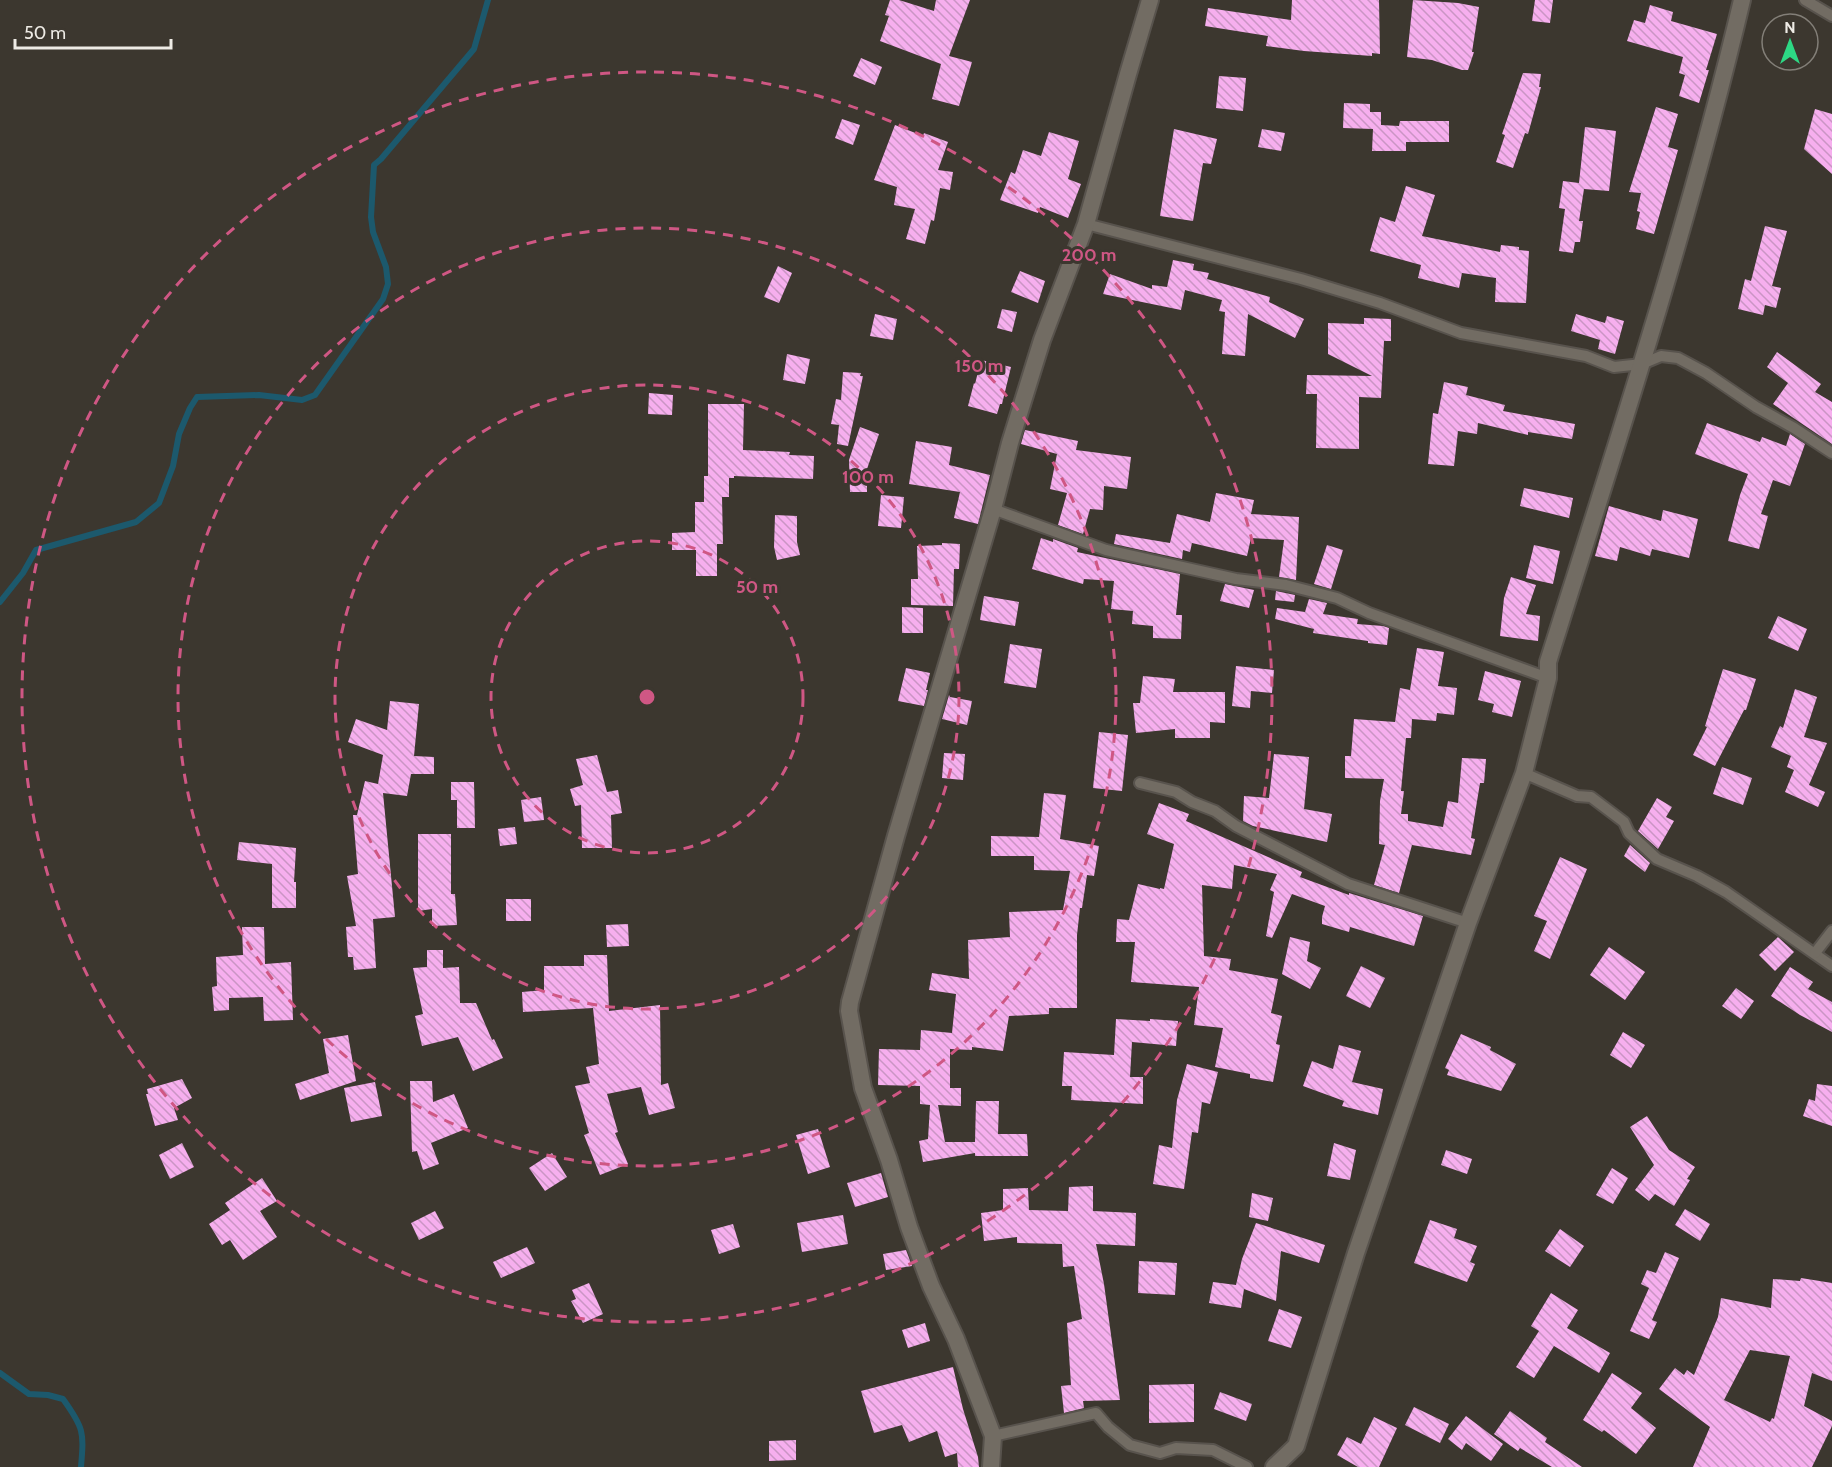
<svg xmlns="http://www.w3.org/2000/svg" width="1832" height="1467" viewBox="0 0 1832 1467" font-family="Cabin,sans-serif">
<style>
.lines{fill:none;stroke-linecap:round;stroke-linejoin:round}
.stream{stroke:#1c596d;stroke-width:6}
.building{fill:url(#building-back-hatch);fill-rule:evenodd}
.service-casing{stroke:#58534d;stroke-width:14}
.minor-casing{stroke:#58534d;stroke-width:20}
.service{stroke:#726c63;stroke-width:10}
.minor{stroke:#726c63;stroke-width:16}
.ring{fill:none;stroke:#cf5784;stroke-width:3;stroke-dasharray:10 8}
.centre{fill:#cf5784;stroke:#3c372f;stroke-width:3}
.ring-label{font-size:18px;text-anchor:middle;font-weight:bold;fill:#cf5784;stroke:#3c372f;stroke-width:6;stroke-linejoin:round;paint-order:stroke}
</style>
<defs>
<pattern id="building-back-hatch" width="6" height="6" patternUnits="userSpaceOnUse" patternTransform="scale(1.5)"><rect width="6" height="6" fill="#f6afee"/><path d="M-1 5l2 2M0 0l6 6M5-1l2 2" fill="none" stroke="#ca95c4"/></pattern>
</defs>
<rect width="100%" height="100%" fill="#3c372f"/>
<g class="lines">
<!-- stream -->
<g class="stream">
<polyline points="0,602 23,573 36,550 136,522 159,503 173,466 179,434 190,408 197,397 259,395 302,400 315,395 383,299 388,284 386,267 373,232 371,217 374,165 381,159 474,49 488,0"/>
<path d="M0,1373L29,1394L48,1395L63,1399C84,1428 84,1432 81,1467"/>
</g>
</g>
<!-- building -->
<g class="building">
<polygon points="890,0 899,0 934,11 936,0 970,0 949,56 972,62 959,106 932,99 941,64 880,41 889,16 885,15"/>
<polygon points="1292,0 1379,0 1380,54 1372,53 1372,56 1304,51 1266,46 1268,36 1205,26 1208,8 1291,20"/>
<polygon points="1413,0 1458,3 1479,7 1472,52 1474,52 1468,70 1462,70 1432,60 1407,57"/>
<polygon points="1535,0 1553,0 1550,23 1532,21"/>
<polygon points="1650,5 1673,12 1671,21 1717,34 1706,70 1709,70 1699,103 1679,96 1685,75 1679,73 1683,57 1627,41 1634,20 1645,23"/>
<polygon points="861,58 882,67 875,85 853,76"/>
<polygon points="1523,73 1541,74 1539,87 1541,87 1528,134 1525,133 1513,168 1496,162 1505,135 1502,134"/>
<polygon points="1219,76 1246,78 1243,111 1216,108"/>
<polygon points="1344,103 1370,104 1370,112 1381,112 1381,125 1399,126 1400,121 1449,121 1449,142 1406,142 1406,151 1372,151 1373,129 1343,128"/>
<polygon points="1656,107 1678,114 1668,147 1678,150 1654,234 1636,229 1640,212 1637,211 1641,193 1629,192"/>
<polygon points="1815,109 1832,114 1832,174 1804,149"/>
<polygon points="842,119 860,125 853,145 835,138"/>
<polygon points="895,125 923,136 924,133 948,142 938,170 953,172 950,190 940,188 934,221 931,220 925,244 906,239 915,209 894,205 897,187 874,180"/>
<polygon points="1585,127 1616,131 1609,191 1584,189 1579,221 1583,221 1580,242 1575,242 1573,253 1559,251 1565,209 1559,208 1563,181 1579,183"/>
<polygon points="1174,129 1217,139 1211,164 1203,163 1193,221 1160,216"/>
<polygon points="1262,129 1285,133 1281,151 1258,147"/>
<polygon points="1049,132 1079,141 1068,179 1081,184 1068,218 1040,207 1038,213 1000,200 1011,172 1015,174 1023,150 1041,156"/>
<polygon points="1406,186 1435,195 1422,236 1500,252 1501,245 1519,247 1519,250 1529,251 1526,303 1495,302 1496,278 1462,273 1459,288 1418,278 1421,265 1370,251 1380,217 1395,222"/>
<polygon points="1765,226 1787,231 1772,286 1781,288 1776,308 1765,305 1763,315 1738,309 1745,279 1751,281"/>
<polygon points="1173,260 1194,264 1193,270 1209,273 1207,279 1270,297 1269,302 1304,319 1295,338 1248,314 1245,356 1222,354 1225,312 1219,311 1222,300 1185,290 1181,310 1103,294 1110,274 1152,289 1152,285 1167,287"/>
<polygon points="778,266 792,273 779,303 764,297"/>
<polygon points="1020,271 1045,281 1038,303 1011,292"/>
<polygon points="1002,309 1017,312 1012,332 997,328"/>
<polygon points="875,314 897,319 893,340 870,336"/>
<polygon points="1576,314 1605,323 1607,316 1624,321 1615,354 1598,349 1600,340 1571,331"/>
<polygon points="1364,318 1391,319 1391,341 1384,341 1381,398 1359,397 1359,449 1316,448 1317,394 1306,394 1307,375 1372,376 1328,354 1328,323 1364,324"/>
<polygon points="1777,352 1821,384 1815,392 1832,402 1832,444 1773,404 1788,383 1767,367"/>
<polygon points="787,354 810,359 805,384 783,380"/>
<polygon points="981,360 1011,367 1002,404 1000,404 997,414 968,406 974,383 975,384"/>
<polygon points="843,372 861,373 860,376 863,376 848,446 837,444 839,425 831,424 836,399 841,400"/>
<polygon points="1444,382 1468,387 1466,395 1505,405 1503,411 1575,424 1572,439 1528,432 1528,435 1478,423 1477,434 1458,431 1454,466 1428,464 1433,413 1438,414"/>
<polygon points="649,393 673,395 672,415 648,414"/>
<polygon points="708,404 744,404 743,450 790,452 789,455 814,456 813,479 734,476 734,478 729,478 729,497 722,497 723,544 717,544 717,576 696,576 696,550 672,550 672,533 695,532 695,502 704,502 704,476 708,476"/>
<polygon points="1707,423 1760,442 1762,437 1786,446 1790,434 1805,444 1790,486 1773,480 1761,514 1768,516 1759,549 1728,541 1740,495 1748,474 1695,454"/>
<polygon points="860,427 879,434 867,469 867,492 850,492 849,460"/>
<polygon points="1025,430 1078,441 1076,450 1131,457 1127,489 1104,486 1103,510 1090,509 1083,534 1058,525 1067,493 1050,489 1057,454 1021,444"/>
<polygon points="916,441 952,447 949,465 990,475 978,524 954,518 960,492 909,484"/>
<polygon points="1524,488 1573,498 1569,518 1520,506"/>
<polygon points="1216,493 1254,500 1251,514 1299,517 1296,580 1279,577 1284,540 1251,538 1247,556 1192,543 1190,552 1183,550 1182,559 1114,544 1116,534 1170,543 1177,514 1210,522"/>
<polygon points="881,495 904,497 901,528 878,526"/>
<polygon points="1609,506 1661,521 1663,510 1698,519 1689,558 1652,549 1650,556 1620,547 1617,561 1595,556"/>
<polygon points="775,515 797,516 797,542 800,555 777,560 774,547"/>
<polygon points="1041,538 1053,542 1053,539 1078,548 1077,552 1180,574 1176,615 1182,615 1181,639 1153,638 1153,626 1132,624 1133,611 1111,609 1114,581 1084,579 1083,584 1032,569"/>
<polygon points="942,543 960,544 959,569 954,569 953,606 911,605 911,579 918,579 917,546 942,545"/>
<polygon points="1327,545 1343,550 1331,589 1314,584"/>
<polygon points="1534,545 1560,551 1553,584 1526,578"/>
<polygon points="1511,577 1536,585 1526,614 1540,616 1538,641 1500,636 1504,598"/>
<polygon points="1225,584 1254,590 1249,608 1220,601"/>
<polygon points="1276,591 1295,595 1294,602 1275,600"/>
<polygon points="984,596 1019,602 1015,626 980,620"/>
<polygon points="1309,599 1327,603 1323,614 1358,619 1357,624 1383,626 1389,628 1387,645 1368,643 1368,641 1313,633 1314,629 1275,619 1277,608 1305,612"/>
<polygon points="902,607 923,608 923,633 902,633"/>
<polygon points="1778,616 1807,629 1798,651 1768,638"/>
<polygon points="1010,644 1042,649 1036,688 1004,683"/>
<polygon points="1417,648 1444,652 1438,686 1457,688 1454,715 1437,713 1436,721 1412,719 1411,738 1406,738 1401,791 1404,791 1401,814 1408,814 1408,821 1443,827 1448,801 1458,803 1462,758 1486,759 1484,783 1480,783 1471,838 1475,839 1471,855 1412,845 1399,893 1374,885 1385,845 1379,844 1380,801 1384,779 1345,778 1345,756 1351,756 1354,719 1395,722 1400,688 1410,690"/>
<polygon points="1236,666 1274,670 1272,693 1251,691 1250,708 1232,706"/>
<polygon points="906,668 930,673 926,690 928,690 924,706 898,701"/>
<polygon points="1723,669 1756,679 1746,710 1744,710 1715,766 1693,755 1707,727 1705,726"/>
<polygon points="1485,671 1521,681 1512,717 1492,712 1494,704 1478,700"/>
<polygon points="1143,676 1175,679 1173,692 1225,692 1225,723 1210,722 1210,738 1175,738 1175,729 1136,733 1133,703 1140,703"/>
<polygon points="1795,689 1817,697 1804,737 1827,743 1809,785 1825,792 1818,807 1785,792 1794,770 1787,767 1791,756 1771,747 1780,726 1783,728"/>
<polygon points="949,695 950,697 972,701 967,725 942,719"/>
<polygon points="390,701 419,704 414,756 434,757 434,774 411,774 407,796 383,793 395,917 373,919 376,968 354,970 353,957 348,957 346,927 356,926 347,876 358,874 353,815 357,815 365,781 378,784 383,755 348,742 356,719 387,730"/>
<polygon points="1099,732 1128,735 1122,791 1093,788"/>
<polygon points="944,753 965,754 963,780 942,778"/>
<polygon points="1274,754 1309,757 1304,809 1332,814 1327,842 1253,826 1243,821 1244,796 1269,798"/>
<polygon points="597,755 607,792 618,790 622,813 611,815 612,848 582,848 581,805 575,806 570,789 583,785 576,759"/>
<polygon points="1722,767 1752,778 1743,805 1713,794"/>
<polygon points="451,782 474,782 475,828 457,828 457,800 451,800"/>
<polygon points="1044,793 1066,795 1060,839 1099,846 1094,876 1087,875 1082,908 1080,908 1077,935 1077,1008 1049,1008 1049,1014 1009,1016 1003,1051 972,1047 972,1050 950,1049 950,1088 961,1088 961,1106 938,1105 945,1142 975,1142 976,1101 999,1101 998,1134 1027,1134 1028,1156 975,1156 975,1153 923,1162 919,1141 928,1139 930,1105 920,1104 920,1086 878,1085 879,1049 920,1050 921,1030 952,1033 956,994 929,990 932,973 969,979 968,940 1010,937 1009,912 1063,910 1070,871 1034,870 1034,856 991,856 991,836 1039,837"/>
<polygon points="541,797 544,820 524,822 521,800"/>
<polygon points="1657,798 1672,807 1666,817 1674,821 1658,849 1638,831"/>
<polygon points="1159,803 1189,814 1186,821 1302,872 1300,877 1349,895 1349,893 1423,916 1414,946 1350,927 1349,932 1322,924 1322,917 1325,906 1292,894 1272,938 1266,936 1274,892 1270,890 1277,874 1234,865 1232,889 1202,885 1204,956 1231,959 1229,970 1278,979 1271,1013 1282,1016 1276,1044 1280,1045 1273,1082 1250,1078 1250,1074 1215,1067 1223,1028 1194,1025 1199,987 1131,982 1135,942 1116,942 1117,919 1129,920 1138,884 1160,889 1160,888 1164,889 1174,844 1147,834"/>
<polygon points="515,827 517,844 500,846 498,829"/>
<polygon points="418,834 451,834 451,894 455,894 457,925 432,926 432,909 418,911"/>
<polygon points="239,842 296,848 294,882 296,882 296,908 272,908 272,864 237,860"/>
<polygon points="1630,845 1650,863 1645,872 1624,856"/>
<polygon points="1560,857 1587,869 1550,959 1534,951 1547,921 1534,916"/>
<rect x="506" y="899" width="25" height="22"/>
<polygon points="628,924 629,946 607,947 606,925"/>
<polygon points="242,927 264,927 265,964 291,962 293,1020 264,1021 263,997 229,998 229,1010 214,1011 212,987 217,986 216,957 243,955"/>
<polygon points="1290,937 1310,942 1307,961 1321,968 1310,989 1282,974"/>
<polygon points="1778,937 1794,952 1775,971 1759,955"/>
<polygon points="1609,947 1645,972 1625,1000 1590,975"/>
<polygon points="427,950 443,950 443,968 459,967 460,1003 476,1003 492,1040 494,1039 503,1058 473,1071 458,1037 422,1046 415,1016 423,1014 413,968 427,967"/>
<polygon points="584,955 607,955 609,1011 660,1005 661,1085 668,1083 675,1108 649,1115 641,1087 607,1094 618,1132 615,1133 628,1164 600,1175 584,1135 589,1133 575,1086 590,1083 586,1067 599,1064 593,1008 523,1012 522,992 544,990 544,966 584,966"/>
<polygon points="1361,966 1385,978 1370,1008 1346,996"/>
<polygon points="1790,967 1813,982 1808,989 1832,1002 1832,1032 1800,1015 1771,996"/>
<polygon points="1736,988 1754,1001 1741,1019 1722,1006"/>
<polygon points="1116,1019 1150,1021 1150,1019 1178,1021 1176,1046 1132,1042 1130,1077 1143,1077 1143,1104 1071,1100 1072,1086 1062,1086 1064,1052 1114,1055"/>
<polygon points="1623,1032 1645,1045 1631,1068 1610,1055"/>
<polygon points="1461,1034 1491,1047 1490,1050 1516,1064 1501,1091 1447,1075 1449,1070 1445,1068"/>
<polygon points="348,1035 356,1081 300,1100 295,1084 329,1073 323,1039"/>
<polygon points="1339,1045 1361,1051 1352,1082 1383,1089 1378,1115 1342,1106 1344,1101 1303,1086 1312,1061 1333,1069"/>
<polygon points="1187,1064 1218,1072 1210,1104 1202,1102 1198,1133 1192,1132 1184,1189 1153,1184 1159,1145 1172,1148 1177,1100"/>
<polygon points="182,1079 192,1098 174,1108 178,1120 155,1126 146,1094 148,1094 147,1089"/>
<polygon points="410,1081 432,1081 433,1102 454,1094 468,1128 431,1143 439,1164 423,1170 417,1151 412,1152"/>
<polygon points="375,1082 382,1116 351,1122 344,1088"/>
<polygon points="1817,1084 1832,1086 1832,1126 1803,1116 1809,1099 1815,1101"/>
<polygon points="1647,1116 1669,1150 1695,1167 1687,1179 1690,1180 1674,1206 1655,1194 1649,1201 1635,1190 1654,1165 1630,1127"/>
<polygon points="818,1129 830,1167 808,1174 796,1135"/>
<polygon points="182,1143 194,1167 170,1179 159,1155"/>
<polygon points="1334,1143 1356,1150 1350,1180 1327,1176"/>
<polygon points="1446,1150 1472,1159 1467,1174 1441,1165"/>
<polygon points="552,1153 567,1177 545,1191 529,1168"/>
<polygon points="1612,1168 1628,1178 1613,1204 1596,1195"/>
<polygon points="881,1173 888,1197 855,1207 847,1183"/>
<polygon points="262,1178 277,1201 260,1211 277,1237 243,1260 230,1240 222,1245 209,1224 230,1210 225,1203"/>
<polygon points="1093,1186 1093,1211 1136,1213 1135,1246 1096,1244 1104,1284 1120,1400 1083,1401 1084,1408 1064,1413 1061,1386 1071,1385 1067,1323 1082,1319 1074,1266 1063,1267 1062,1244 1017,1243 1017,1237 984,1241 981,1213 1003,1210 1003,1189 1028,1188 1029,1210 1068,1211 1069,1187"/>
<polygon points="1252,1193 1273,1198 1268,1221 1249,1217"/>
<polygon points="1685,1209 1710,1224 1700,1241 1675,1225"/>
<polygon points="435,1211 444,1228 419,1240 411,1223"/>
<polygon points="843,1215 848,1244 802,1252 797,1223"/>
<polygon points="1430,1220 1457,1229 1454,1238 1477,1246 1470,1262 1475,1264 1467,1282 1414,1263"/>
<polygon points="1256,1223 1325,1245 1319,1263 1281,1251 1276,1301 1244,1289 1241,1308 1209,1303 1213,1282 1236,1285 1242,1259"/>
<polygon points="733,1224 740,1247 719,1254 711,1230"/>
<polygon points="1560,1229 1584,1246 1570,1267 1545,1251"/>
<polygon points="527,1247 535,1263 501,1278 493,1262"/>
<polygon points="906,1250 912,1266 886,1270 883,1254"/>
<polygon points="1665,1252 1679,1258 1652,1320 1657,1322 1649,1339 1630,1331 1649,1288 1641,1284 1647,1270 1656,1273"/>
<polygon points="1139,1261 1177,1263 1175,1295 1138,1293"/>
<path d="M1801,1278L1832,1283V1381L1812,1373L1804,1406L1832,1421V1426L1812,1467H1693L1710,1427L1659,1389L1675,1368L1684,1375L1687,1370L1694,1375L1718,1317L1721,1298L1771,1308L1773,1279L1800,1281ZM1750,1350L1790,1356L1774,1419L1772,1418L1770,1422L1724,1400Z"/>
<polygon points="589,1283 603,1314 583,1323 571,1301 576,1299 572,1290"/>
<polygon points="1551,1293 1578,1310 1567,1328 1610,1353 1599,1373 1554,1346 1534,1378 1516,1367 1539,1331 1531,1326"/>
<polygon points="1279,1309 1302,1317 1291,1348 1268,1341"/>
<polygon points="925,1323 930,1341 908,1348 902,1330"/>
<polygon points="953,1367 963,1409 978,1457 979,1467 958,1467 957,1453 945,1457 937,1431 909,1442 902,1425 874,1433 861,1391"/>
<polygon points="1612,1373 1642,1393 1631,1408 1656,1428 1636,1454 1604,1430 1602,1432 1583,1420"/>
<polygon points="1194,1384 1194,1422 1149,1423 1149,1385"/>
<polygon points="1220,1392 1252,1404 1246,1421 1214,1409"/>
<polygon points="1414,1407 1449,1424 1440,1443 1405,1425"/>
<polygon points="1510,1411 1547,1438 1545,1442 1582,1467 1552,1467 1520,1448 1518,1451 1494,1434"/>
<polygon points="1466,1416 1503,1444 1491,1461 1466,1443 1462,1450 1448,1439"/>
<polygon points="1374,1417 1397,1428 1379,1467 1358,1467 1337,1455 1347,1437 1361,1444"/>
<polygon points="796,1440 796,1460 769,1461 769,1441"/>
</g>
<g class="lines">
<defs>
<g id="service">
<polyline points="1805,0 1832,16"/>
<polyline points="1086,224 1301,279 1380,303 1461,333 1586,356 1614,367 1642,364 1661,356 1678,358 1706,373 1756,407 1794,428 1832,453"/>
<polyline points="993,509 1106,550 1236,579 1286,585 1337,598 1369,613 1548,678"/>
<polyline points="1524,773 1577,796 1591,797 1624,822 1629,833 1657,859 1697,876 1726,892 1832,966"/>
<polyline points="1140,783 1176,792 1192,802 1215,811 1236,826 1348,884 1468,923"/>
<polyline points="1815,953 1832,931"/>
<polyline points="993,1436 1096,1413 1108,1427 1130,1445 1160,1453 1176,1448 1213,1450 1247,1467"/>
</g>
<g id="minor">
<polyline points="991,1467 993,1436 956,1339 931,1286 909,1227 889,1160 863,1088 849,1011 850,1002 896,836 993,509 1010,443 1042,340 1086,224 1128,74 1150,0"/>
<path d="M1274,1467L1296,1446L1356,1253L1468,923L1524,773L1548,678V662C1617,443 1689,224 1742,0"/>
</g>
</defs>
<!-- service casing -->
<use href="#service" class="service-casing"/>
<!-- minor casing -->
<use href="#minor" class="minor-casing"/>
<!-- service -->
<use href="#service" class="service"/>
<!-- minor -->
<use href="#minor" class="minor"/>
</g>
<!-- distance rings -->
<g class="ring">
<circle cx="647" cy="697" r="156"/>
<circle cx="647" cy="697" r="312"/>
<circle cx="647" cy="697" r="469"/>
<circle cx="647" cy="697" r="625"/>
</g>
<circle cx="647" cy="697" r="9" class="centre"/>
<g class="ring-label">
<text x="1089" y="261">200 m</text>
<text x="979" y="372">150 m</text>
<text x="868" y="483">100 m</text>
<text x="757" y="593">50 m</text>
</g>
<!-- north arrow -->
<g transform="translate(1790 42)"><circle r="28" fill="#3c372f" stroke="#837f78" stroke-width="1.5"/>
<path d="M0-4.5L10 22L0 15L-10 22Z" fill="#2dd884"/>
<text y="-9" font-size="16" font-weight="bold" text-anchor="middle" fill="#eeebe5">N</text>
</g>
<!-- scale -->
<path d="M15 39v9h156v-9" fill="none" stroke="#eeebe5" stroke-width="3"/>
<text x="24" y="39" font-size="18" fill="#eeebe5" stroke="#3c372f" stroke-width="4.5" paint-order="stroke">50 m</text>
</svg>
